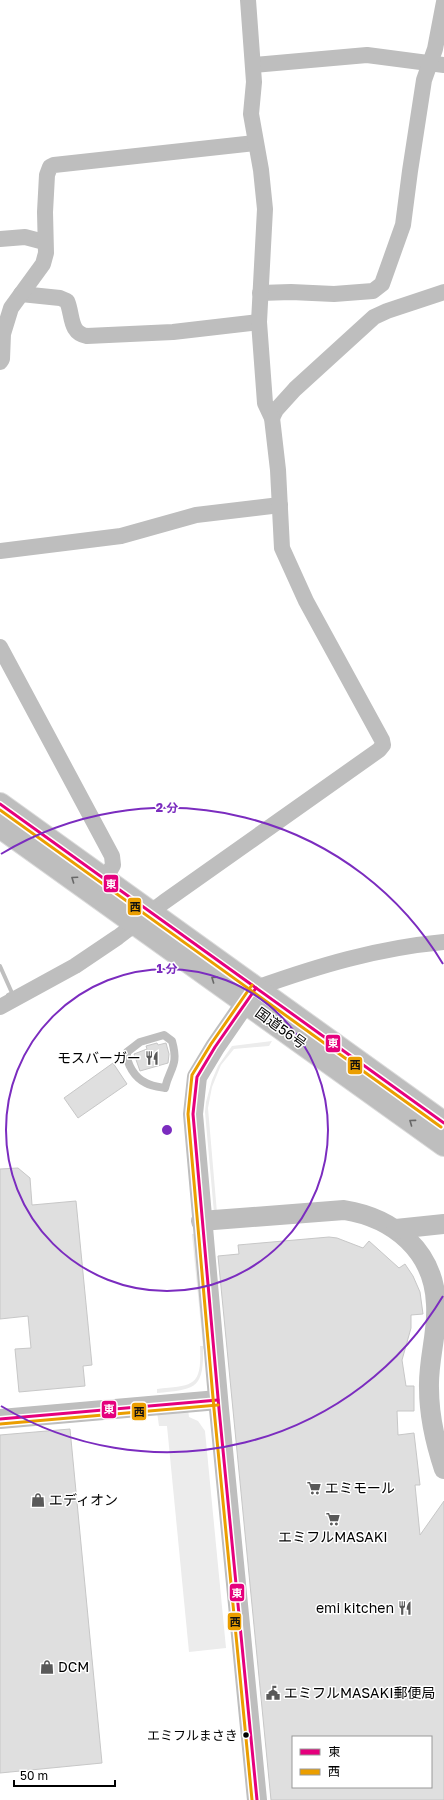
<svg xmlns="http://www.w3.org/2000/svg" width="444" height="1800" viewBox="0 0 444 1800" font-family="'Golos Text','Noto Sans JP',sans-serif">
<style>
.green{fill:#ececec}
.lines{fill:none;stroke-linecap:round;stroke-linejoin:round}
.stream{stroke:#bfbfbf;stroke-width:4}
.building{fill:#dfdfdf;stroke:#c7c7c7;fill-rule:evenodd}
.trunk-casing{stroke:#dbdbdb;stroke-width:24}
.service{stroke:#bebebe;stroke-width:8}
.minor{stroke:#bebebe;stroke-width:16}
.tertiary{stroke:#bebebe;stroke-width:20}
.trunk{stroke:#bebebe;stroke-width:22}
.bus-1-casing{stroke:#fff;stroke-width:6}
.bus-2-casing{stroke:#fff;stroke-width:6}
.bus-1{stroke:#e5007d;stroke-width:3}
.bus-2{stroke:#eb9e00;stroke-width:3}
.oneway{stroke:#686868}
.ring{fill:none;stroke:#7b2cbf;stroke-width:2}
.bus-dot{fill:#000;stroke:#fff;stroke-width:1.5}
.labels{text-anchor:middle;stroke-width:3;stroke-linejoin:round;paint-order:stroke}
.bus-label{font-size:13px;fill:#000;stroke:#fff;text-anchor:end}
.street-label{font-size:14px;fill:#000;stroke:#fff}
.poi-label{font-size:14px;fill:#000;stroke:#fff;text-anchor:start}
.centre{fill:#7b2cbf;stroke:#fff;stroke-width:2}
.ring-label{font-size:12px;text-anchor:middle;font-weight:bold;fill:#7b2cbf;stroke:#fff;stroke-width:3;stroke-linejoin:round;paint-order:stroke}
.line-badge{stroke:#fff;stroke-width:1.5}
.badge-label{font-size:11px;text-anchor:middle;font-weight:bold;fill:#fff}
.pale-badge-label{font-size:11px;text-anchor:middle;font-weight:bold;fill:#111}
</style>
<rect width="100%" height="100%" fill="#fff"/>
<!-- green -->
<g class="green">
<polygon points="272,1041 269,1046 234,1049 221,1065 212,1087 208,1108 217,1213 214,1213 205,1112 206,1102 212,1080 218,1066 232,1046"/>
<path d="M192,1234H195L206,1347L203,1349C204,1390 194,1389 157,1393V1389C193,1385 202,1388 200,1346H203Z"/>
<polygon points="188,1409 189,1417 198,1421 205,1431 226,1648 189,1652 167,1426 159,1426 157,1412"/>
</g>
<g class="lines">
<!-- stream -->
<polyline class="stream" points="0,966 12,993 8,995"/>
</g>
<!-- building -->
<g class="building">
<polygon points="157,1043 158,1045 166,1043 169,1054 168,1063 140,1071 134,1054 147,1049 146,1046"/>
<polygon points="113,1063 127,1084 78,1118 64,1098"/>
<polygon points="18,1168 30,1178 32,1205 76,1201 92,1365 83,1366 85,1386 19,1392 15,1349 31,1348 28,1316 0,1319 0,1169"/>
<path d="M329,1237L337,1238L363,1248L369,1241L399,1268L405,1264L413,1276L420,1292L423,1314L411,1315V1328L402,1360L406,1386H414V1411H397L398,1435L414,1433L420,1485H415L420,1535L444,1501V1800H271L218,1256L239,1254L238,1245ZM293,1737H431V1787H293Z"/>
<polygon points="70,1429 102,1763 0,1773 0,1435"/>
</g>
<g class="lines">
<defs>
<g id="trunk">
<polyline points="0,804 444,1123"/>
<polyline points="0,827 444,1145"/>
</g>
</defs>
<!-- trunk casing -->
<use href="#trunk" class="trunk-casing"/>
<!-- service -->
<path class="service" d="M164,1035L172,1041C179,1066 170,1067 165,1088C159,1087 151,1086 146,1083C135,1078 126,1064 127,1052L140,1042Z"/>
<!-- minor -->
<g class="minor">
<polyline points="253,65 367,55 444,65"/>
<polyline points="0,239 25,237 44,242"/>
<polyline points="260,293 291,292 334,294 373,291 382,284 403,225 410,171 424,80 435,49 444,2"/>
<path d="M21,294L60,298L67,301C73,315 69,333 87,336L173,332L259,322"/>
<polyline points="0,362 2,359 3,334 11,308 43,264 46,253 45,212 47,175 50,167 54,165 255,143"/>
<polyline points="272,418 276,410 295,389 374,317 387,311 444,292"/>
<polyline points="0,551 121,536 196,515 280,505"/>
<polyline points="0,647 112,856 113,865 100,888"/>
<path d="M256,988C318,966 377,948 444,942"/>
<polyline points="0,1007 75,966 118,937 164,902 379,750 383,745 382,740 306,601 282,548 278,470 272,418 265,403 259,322 265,209 261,170 251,114 254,82 248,0"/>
</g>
<!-- tertiary -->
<g class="tertiary">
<polyline points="255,989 215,1047 197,1077 193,1114 219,1409 257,1800"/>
<path d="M201,1221L344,1210C394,1218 434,1251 436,1304C438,1332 428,1360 429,1388C429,1417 435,1442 444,1469"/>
<polyline points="396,1229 444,1224"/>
<polyline points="0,1419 218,1400"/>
</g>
<!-- trunk -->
<use href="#trunk" class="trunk"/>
<defs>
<g id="bus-1">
<polyline points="0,804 444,1123"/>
<polyline points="256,988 215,1047 197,1077 193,1114 219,1409 257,1800"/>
<polyline points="0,1419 218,1400"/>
</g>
<g id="bus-2">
<polyline points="0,810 441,1127"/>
<polyline points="252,985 211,1044 192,1075 188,1114 214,1409 252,1800"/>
<polyline points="0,1424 218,1405"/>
</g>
</defs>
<!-- bus-1 casing -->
<use href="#bus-1" class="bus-1-casing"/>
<!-- bus-2 casing -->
<use href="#bus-2" class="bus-2-casing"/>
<!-- bus-1 -->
<use href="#bus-1" class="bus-1"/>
<!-- bus-2 -->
<use href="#bus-2" class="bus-2"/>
</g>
<!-- one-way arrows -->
<defs><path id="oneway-chevron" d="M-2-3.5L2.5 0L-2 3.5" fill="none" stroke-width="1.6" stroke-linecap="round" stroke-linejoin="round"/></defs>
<g class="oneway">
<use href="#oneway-chevron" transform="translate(74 879) rotate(-145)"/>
<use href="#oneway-chevron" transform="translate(214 979) rotate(-145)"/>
<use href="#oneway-chevron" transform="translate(412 1122) rotate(-144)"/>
</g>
<!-- distance rings -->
<g class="ring">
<circle cx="167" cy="1130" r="161"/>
<path d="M443 1296A322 322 0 0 1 1 1406M1 854A322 322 0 0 1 443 964"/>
</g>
<!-- icons -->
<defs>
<symbol id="restaurant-bare" viewBox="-9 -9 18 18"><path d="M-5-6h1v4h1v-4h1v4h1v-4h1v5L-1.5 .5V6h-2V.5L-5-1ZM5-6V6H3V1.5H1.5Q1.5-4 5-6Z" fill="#595959" stroke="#fff" stroke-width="2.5" paint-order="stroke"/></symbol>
<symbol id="supermarket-bare" viewBox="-9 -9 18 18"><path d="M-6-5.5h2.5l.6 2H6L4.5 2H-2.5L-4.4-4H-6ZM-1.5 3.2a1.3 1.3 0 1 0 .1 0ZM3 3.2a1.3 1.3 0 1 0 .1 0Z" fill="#595959" stroke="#fff" stroke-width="2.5" paint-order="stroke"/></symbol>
<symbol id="shop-bare" viewBox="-9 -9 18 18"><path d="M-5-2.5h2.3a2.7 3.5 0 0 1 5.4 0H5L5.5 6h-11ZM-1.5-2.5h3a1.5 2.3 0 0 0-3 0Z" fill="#595959" stroke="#fff" stroke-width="2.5" paint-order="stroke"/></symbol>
<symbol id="civic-bare" viewBox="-9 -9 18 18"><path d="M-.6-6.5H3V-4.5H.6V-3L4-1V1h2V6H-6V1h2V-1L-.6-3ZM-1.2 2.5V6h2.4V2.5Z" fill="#595959" stroke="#fff" stroke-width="2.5" paint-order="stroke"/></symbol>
</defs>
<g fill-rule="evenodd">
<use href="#restaurant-bare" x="142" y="1048" width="20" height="20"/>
<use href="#supermarket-bare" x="304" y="1478" width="20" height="20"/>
<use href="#shop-bare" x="28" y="1490" width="20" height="20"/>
<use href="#supermarket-bare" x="323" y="1509" width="20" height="20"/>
<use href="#restaurant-bare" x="395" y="1598" width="20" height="20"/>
<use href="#shop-bare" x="37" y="1657" width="20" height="20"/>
<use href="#civic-bare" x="263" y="1683" width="20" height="20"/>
</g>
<!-- markers -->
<circle class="bus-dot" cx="246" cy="1735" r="3.5"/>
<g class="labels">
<!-- bus labels -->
<g class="bus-label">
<text x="238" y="1740">エミフルまさき</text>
</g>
<!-- street labels -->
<g class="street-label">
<text transform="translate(281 1028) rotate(36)" y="5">国道56号</text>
</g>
<!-- poi labels -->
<g class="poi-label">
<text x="141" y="1063" text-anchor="end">モスバーガー</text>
<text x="325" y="1493">エミモール</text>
<text x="49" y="1505">エディオン</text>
<text x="333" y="1542" text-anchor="middle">エミフルMASAKI</text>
<text x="394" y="1613" text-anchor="end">emi kitchen</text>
<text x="58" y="1672">DCM</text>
<text x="284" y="1698">エミフルMASAKI郵便局</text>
</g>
</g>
<circle cx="167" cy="1130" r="6" class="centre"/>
<g class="ring-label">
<text x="167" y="812">2 分</text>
<text x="167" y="973">1 分</text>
</g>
<g class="line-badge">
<rect x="103" y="874" width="16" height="19" rx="4" fill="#e5007d"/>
<rect x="127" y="897" width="15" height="19" rx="4" fill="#eb9e00"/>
<rect x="325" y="1034" width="16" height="19" rx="4" fill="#e5007d"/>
<rect x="347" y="1056" width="16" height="19" rx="4" fill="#eb9e00"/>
<rect x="101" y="1400" width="16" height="19" rx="4" fill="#e5007d"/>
<rect x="131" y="1402" width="16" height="19" rx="4" fill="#eb9e00"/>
<rect x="229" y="1583" width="16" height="19" rx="4" fill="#e5007d"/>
<rect x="227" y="1612" width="15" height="19" rx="4" fill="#eb9e00"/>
</g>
<g class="badge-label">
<text x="111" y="888">東</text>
<text x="333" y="1047">東</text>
<text x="109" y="1413">東</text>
<text x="237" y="1597">東</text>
</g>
<g class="pale-badge-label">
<text x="135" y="911">西</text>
<text x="355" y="1069">西</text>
<text x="139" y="1416">西</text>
<text x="235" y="1626">西</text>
</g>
<!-- legend -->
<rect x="292" y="1736" width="140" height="52" fill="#ffffff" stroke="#999999"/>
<rect x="300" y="1749" width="20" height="6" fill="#e5007d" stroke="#999999"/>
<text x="328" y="1756" font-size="12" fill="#000000">東</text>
<rect x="300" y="1769" width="20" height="6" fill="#eb9e00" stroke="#999999"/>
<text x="328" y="1776" font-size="12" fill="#000000">西</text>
<!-- scale -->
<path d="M14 1780v6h101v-6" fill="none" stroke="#000000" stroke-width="2"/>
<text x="20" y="1780" font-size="12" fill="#000000" stroke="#ffffff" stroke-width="3" paint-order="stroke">50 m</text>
</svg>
